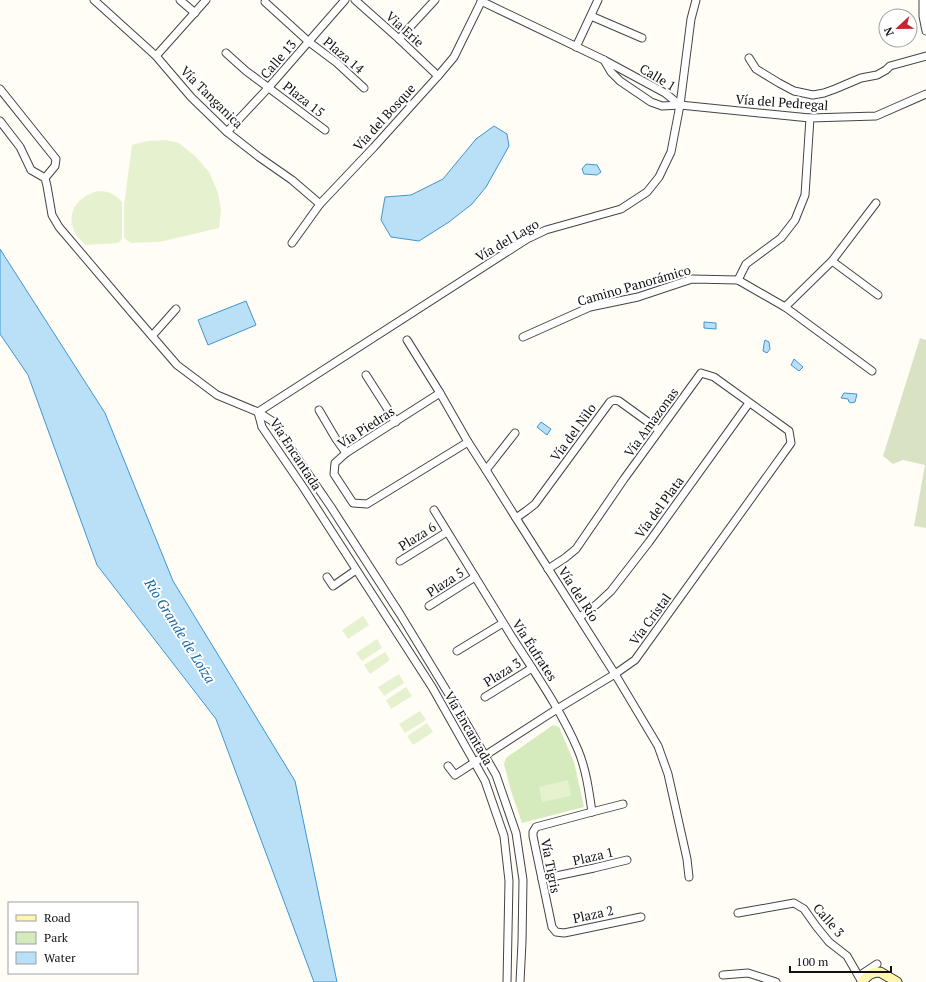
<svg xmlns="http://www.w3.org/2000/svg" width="926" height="982" viewBox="0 0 926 982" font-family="'PT Serif',serif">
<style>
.green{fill:#d5ebbd}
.cemetery{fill:#d9e3c4}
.pitch{fill:#e6f2cf}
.water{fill:#b9e0f7;stroke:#3f96cf}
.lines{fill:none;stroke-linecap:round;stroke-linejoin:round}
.street-casing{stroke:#444;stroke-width:9}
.secondary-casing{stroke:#333;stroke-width:11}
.street{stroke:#fff;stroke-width:7}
.secondary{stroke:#fff6b0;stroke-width:9}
.labels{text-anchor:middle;stroke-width:4;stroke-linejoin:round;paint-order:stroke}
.street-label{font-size:13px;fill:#111;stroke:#fff}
.water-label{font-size:14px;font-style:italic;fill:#1768a6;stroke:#fff}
</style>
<rect width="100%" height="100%" fill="#fffdf5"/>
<!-- green -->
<polygon class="green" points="553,725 559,727 574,762 584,807 522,823 511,791 504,764 506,758"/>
<!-- cemetery -->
<polygon class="cemetery" points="920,338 926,340 926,528 914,526 925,465 903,460 893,464 883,456"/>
<!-- pitch -->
<g class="pitch">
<polygon points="166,140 179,143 196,157 209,172 218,193 221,210 219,228 159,242 131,243 124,238 124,206 132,145 147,141"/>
<path d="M98,191C108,191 115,194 122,202V239L118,243L85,245C82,241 77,237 75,233C65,212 78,196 98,191Z"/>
<polygon points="363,616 369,625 348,639 342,630"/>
<polygon points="377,639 382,648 362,661 356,653"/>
<polygon points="385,652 390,660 370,674 364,665"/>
<polygon points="399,674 404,683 384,696 378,687"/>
<polygon points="406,687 412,696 391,709 386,700"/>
<polygon points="420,711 426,720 405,733 399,724"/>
<polygon points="427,723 433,732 413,745 407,736"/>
<polygon points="568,780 571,796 542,802 539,787"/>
</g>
<!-- water -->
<g class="water">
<polygon points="494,126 507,134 509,146 486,187 472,204 449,222 419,241 391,237 381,220 385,197 411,195 443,179 476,139"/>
<polygon points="586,164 597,165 601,172 597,175 584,174 582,169"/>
<polygon points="0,249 105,413 173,581 295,781 337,982 314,982 216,719 97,565 28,375 0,334"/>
<polygon points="246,301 256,325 208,345 198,320"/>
<polygon points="704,322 716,323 716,329 704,328"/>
<polygon points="765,340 769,342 770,349 767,353 763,351 764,344"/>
<polygon points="794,359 803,367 799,371 791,365"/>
<polygon points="844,393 857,394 855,402 851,403 849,402 848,399 841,398"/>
<polygon points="541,422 551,429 547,435 537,427"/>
</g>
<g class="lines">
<defs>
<g id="street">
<polyline points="94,0 156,56 191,97 227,132 259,157 292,180 320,204"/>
<polyline points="180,0 195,13"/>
<polyline points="355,0 399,39 438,76"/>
<polyline points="923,0 923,16 926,31"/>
<polyline points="481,1 604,60 665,93 680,105"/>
<polyline points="265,2 309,42 337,63 364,88"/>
<polyline points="591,16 642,38"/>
<polyline points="399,39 435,0"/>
<polyline points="576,47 598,0"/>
<polyline points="226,53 246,71 325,130"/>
<polyline points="156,56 206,0"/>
<polyline points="749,58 756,69 779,83 794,91 813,95 824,93 835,89 861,78 877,75 886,70 890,66 926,56"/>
<polyline points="604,60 611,72 620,81 651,102 662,106 680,105 810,118 876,116 926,94"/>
<polyline points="0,89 56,159 55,166 45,178"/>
<polyline points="0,121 20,147 31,170 45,178 47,186 52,215 59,227 133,314 177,365 217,395 258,412 272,421 331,507 400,614 465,721 496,775 516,833 523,880 522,942 520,982"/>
<polyline points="227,132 269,87 345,0"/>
<polyline points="292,243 320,204 374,147 438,76 454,57 482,0"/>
<polyline points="832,261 878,295"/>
<polyline points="738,280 746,264 781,238 795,220 805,195 810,118"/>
<polyline points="785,307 832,261 876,203"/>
<polyline points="152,336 176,309"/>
<polyline points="523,337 590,307 638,297 692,279 738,280 785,307 872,371"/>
<polyline points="407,340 440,393 468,442 486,470 516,518 615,674 658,746 668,774 687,859 689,877"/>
<polyline points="366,375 396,422"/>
<polyline points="440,393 346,453 335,463 334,474 353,503 367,504 468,442"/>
<polyline points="319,410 336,439 346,453"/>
<polyline points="258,412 527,239 546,230 621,209 647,192 659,177 671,152 680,105 691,19 696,0"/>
<polyline points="258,412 262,427 303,487 432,687 485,781 504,836 509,881 507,982"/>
<polyline points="486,470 515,433"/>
<path d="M434,510C460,553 486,595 512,637C535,673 561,710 578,750C586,769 589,791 592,812"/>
<polyline points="516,518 526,511 535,504 610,402 614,400 619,401 659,430"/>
<polyline points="400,561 447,532"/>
<polyline points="327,577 333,586 356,570"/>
<polyline points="429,606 475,577"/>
<polyline points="580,617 597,604 611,591 649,542 749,403"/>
<polyline points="457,651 503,623"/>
<polyline points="485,697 532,668"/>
<polyline points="448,766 455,775 557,709 615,674 635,660 791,443 789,431 714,377 701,373 624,479 576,549 565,558 548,569"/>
<polyline points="623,804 592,812 536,827 533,832 533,836 552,927 556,932 564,933 574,931 641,917"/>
<polyline points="542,879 594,868 627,860"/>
<polyline points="738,913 794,903 804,909 816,926 829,942 847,956 862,982"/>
<polyline points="723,975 748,973 776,982"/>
<polyline points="859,976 877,964"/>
</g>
<path id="secondary" d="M862,982C868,975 871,972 880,972L897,982"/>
</defs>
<!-- street casing -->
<use href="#street" class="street-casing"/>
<!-- secondary casing -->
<use href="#secondary" class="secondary-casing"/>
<!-- street -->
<use href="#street" class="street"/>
<!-- secondary -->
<use href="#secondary" class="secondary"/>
</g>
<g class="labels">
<!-- street labels -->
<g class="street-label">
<text transform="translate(405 29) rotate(42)" y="5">Via Erie</text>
<text transform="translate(344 55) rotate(40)" y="5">Plaza 14</text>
<text transform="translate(278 59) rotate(-49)" y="5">Calle 13</text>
<text transform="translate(658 77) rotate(31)" y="5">Calle 1</text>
<text transform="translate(212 97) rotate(45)" y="5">Vía Tanganica</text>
<text transform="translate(304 99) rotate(38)" y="5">Plaza 15</text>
<text transform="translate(782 102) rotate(4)" y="5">Vía del Pedregal</text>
<text transform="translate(384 117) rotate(-48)" y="5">Vía del Bosque</text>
<text transform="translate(507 240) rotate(-30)" y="5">Vía del Lago</text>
<text transform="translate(634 285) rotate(-16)" y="5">Camino Panorámico</text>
<text transform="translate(651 422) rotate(-54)" y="5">Vía Amazonas</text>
<text transform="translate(366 427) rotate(-33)" y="5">Vía Piedras</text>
<text transform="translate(573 432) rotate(-54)" y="5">Vía del Nilo</text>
<text transform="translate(296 454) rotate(57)" y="5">Vía Encantada</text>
<text transform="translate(659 507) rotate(-54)" y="5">Vía del Plata</text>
<text transform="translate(417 536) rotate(-32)" y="5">Plaza 6</text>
<text transform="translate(445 582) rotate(-33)" y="5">Plaza 5</text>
<text transform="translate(579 594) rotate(57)" y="5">Vía del Río</text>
<text transform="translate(650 619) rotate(-54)" y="5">Vía Cristal</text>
<text transform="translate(535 650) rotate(57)" y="5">Vía Éufrates</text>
<text transform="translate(502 672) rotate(-32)" y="5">Plaza 3</text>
<text transform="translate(469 728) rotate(60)" y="5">Vía Encantada</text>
<text transform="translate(593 856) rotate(-13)" y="5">Plaza 1</text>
<text transform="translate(551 866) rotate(79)" y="5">Vía Tigris</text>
<text transform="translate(593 914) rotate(-12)" y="5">Plaza 2</text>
<text transform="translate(829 920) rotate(49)" y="5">Calle 3</text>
</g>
<!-- water labels -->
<g class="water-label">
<text transform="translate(180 631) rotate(58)" y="5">Río Grande de Loíza</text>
</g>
</g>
<!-- legend -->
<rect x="8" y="902" width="130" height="72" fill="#ffffff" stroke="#a0a0a0"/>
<rect x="16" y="915" width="20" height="6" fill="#fff6b0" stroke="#a0a0a0"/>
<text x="44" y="922" font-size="12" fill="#111111">Road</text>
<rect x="16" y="932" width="20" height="12" fill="#d5ebbd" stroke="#a0a0a0"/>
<text x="44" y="942" font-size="12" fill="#111111">Park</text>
<rect x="16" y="952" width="20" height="12" fill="#b9e0f7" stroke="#a0a0a0"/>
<text x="44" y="962" font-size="12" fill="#111111">Water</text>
<!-- north arrow -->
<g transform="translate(898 28) rotate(248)"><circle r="19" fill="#ffffff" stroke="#a0a0a0"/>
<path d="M0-3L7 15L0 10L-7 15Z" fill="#c4262e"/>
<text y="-6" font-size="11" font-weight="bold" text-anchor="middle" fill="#111111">N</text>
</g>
<!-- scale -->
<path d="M790 966v6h101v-6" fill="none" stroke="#111111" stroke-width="2"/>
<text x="796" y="966" font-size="12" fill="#111111" stroke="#ffffff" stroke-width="3" paint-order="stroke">100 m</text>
</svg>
